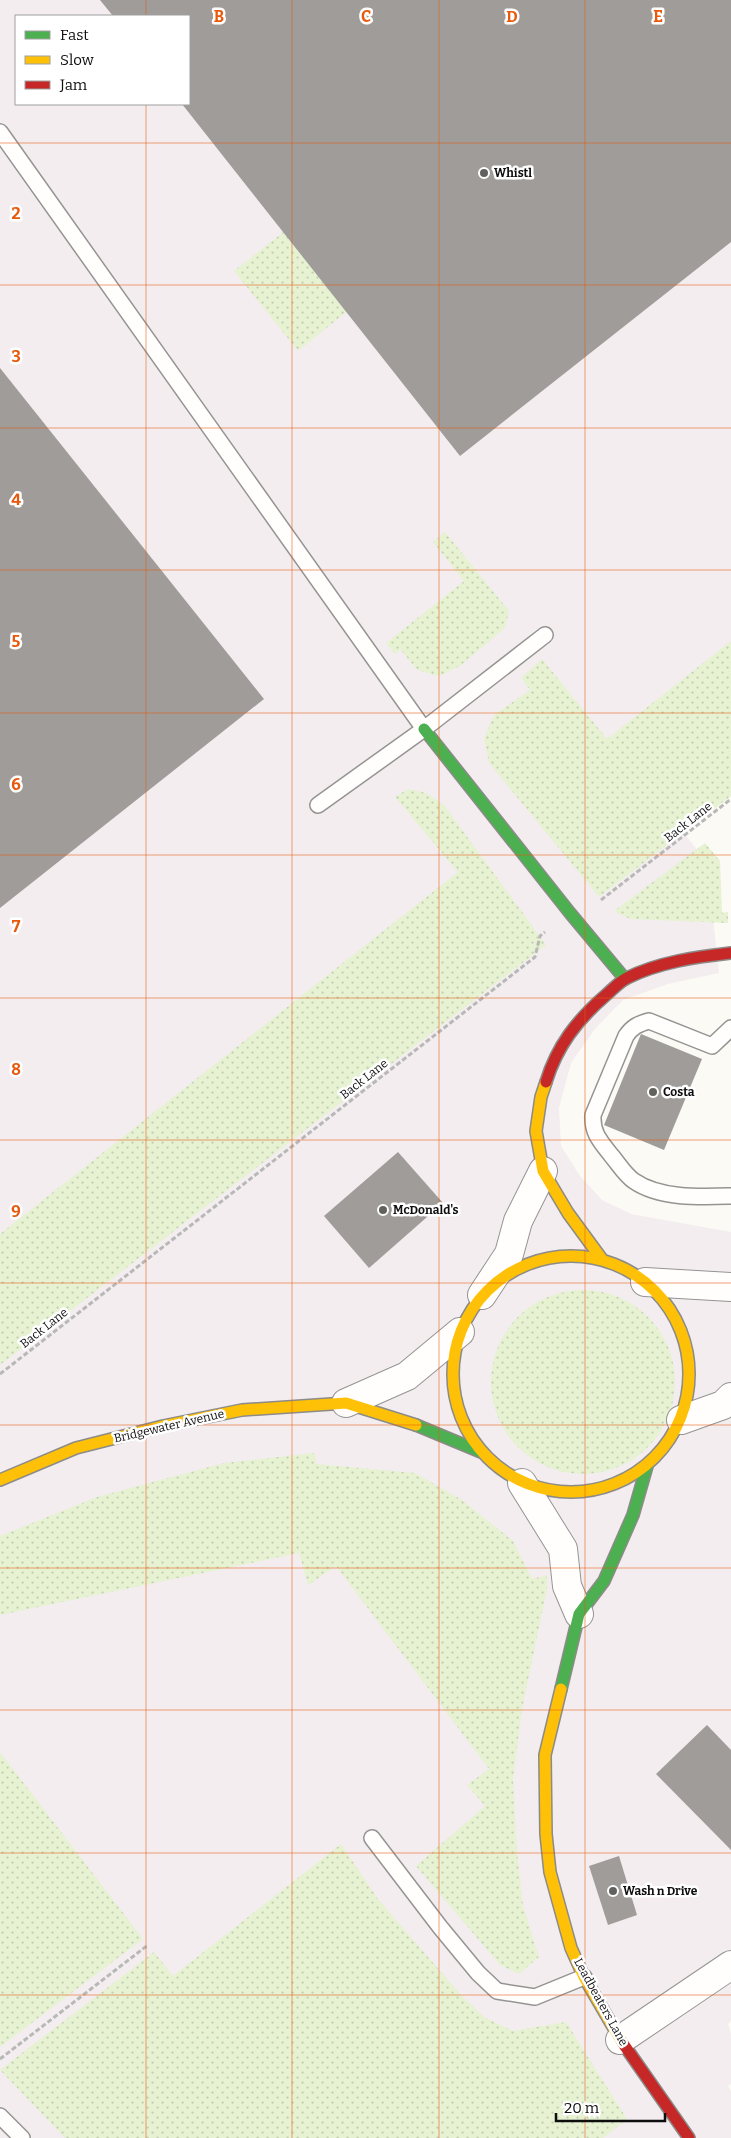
<svg xmlns="http://www.w3.org/2000/svg" width="731" height="2138" viewBox="0 0 731 2138" font-family="Bitter,serif">
<style>
.industrial{fill:#f3edf0;fill-rule:evenodd}
.grass{fill:url(#grass-dots)}
.building{fill:#9f9c99}
.lines{fill:none;stroke-linecap:round;stroke-linejoin:round}
.lane-casing{stroke:#959492;stroke-width:18}
.street-casing{stroke:#959492;stroke-width:30}
.fast-casing{stroke:#8c8b88;stroke-width:14}
.slow-casing{stroke:#8c8b88;stroke-width:14}
.jam-casing{stroke:#8c8b88;stroke-width:14}
.path{stroke:#b8b8b7;stroke-width:3;stroke-dasharray:5 2.5;stroke-linecap:butt}
.lane{stroke:#fffefd;stroke-width:15}
.street{stroke:#fffefd;stroke-width:28}
.fast{stroke:#4caf50;stroke-width:11}
.slow{stroke:#ffc107;stroke-width:11}
.jam{stroke:#c62828;stroke-width:11}
.grid{fill:none;stroke:#e8590c;stroke-width:1;stroke-opacity:0.55}
.poi-dot{fill:#61615e;stroke:#fff;stroke-width:2}
.labels{text-anchor:middle;stroke-width:5;stroke-linejoin:round;paint-order:stroke}
.poi-label{font-size:12px;font-weight:bold;fill:#0e0e0e;stroke:#fff;text-anchor:start}
.street-label{font-size:12px;fill:#0e0e0e;stroke:#fff}
.grid-label{font-size:16px;text-anchor:middle;font-weight:bold;fill:#e8590c;stroke:#fff;stroke-width:5;stroke-linejoin:round;paint-order:stroke}
</style>
<defs>
<pattern id="grass-dots" width="8" height="8" patternUnits="userSpaceOnUse" patternTransform="scale(1.25)"><rect width="8" height="8" fill="#e6f2d2"/><path d="M2 2h.1M6 6h.1" fill="none" stroke="#c4ceb3" stroke-width="1.8" stroke-linecap="round"/></pattern>
</defs>
<rect width="100%" height="100%" fill="#fcfaf4"/>
<!-- industrial -->
<path class="industrial" d="M0,0H731V788L679,827L707,862L719,973L668,984L623,1000L595,1029L571,1063L559,1108L561,1146L580,1176L602,1200L631,1214L731,1232V2021L728,2024L731,2034V2084L728,2086L731,2091V2138H0ZM16,16H189V104H16Z"/>
<!-- grass -->
<g class="grass">
<polygon points="291,226 355,305 298,351 234,271"/>
<polygon points="445,532 509,611 505,628 460,666 439,676 417,670 401,650 395,654 386,643 464,581 433,542"/>
<polygon points="731,641 731,796 599,897 489,763 484,738 494,715 530,690 521,678 542,659 607,739"/>
<polygon points="408,789 426,793 444,805 546,945 0,1365 0,1234 458,872 395,797"/>
<polygon points="705,843 720,861 722,913 728,912 728,923 630,919 614,911"/>
<circle cx="583" cy="1382" r="92"/>
<polygon points="315,1453 316,1464 415,1473 462,1500 513,1541 532,1579 547,1575 547,1589 522,1709 513,1780 517,1852 523,1906 539,1957 519,1974 500,1965 416,1866 485,1806 467,1785 489,1769 336,1566 308,1585 299,1553 0,1615 0,1536 97,1497 224,1463"/>
<polygon points="0,1752 143,1939 0,2047"/>
<polygon points="341,1844 378,1899 461,1995 484,2017 513,2031 566,2022 627,2119 603,2138 65,2138 0,2070 154,1952 173,1976"/>
</g>
<!-- building -->
<g class="building">
<polygon points="100,0 731,0 731,242 460,456 182,104 189,104 189,16 113,16"/>
<polygon points="0,368 264,699 0,908"/>
<polygon points="641,1034 702,1059 664,1150 604,1125"/>
<polygon points="398,1152 443,1203 369,1268 324,1216"/>
<polygon points="707,1725 731,1750 731,1850 656,1774"/>
<polygon points="619,1856 637,1915 608,1925 589,1866"/>
</g>
<g class="lines">
<defs>
<g id="lane">
<polyline points="0,132 424,729"/>
<polyline points="318,805 424,729 545,635"/>
<path d="M731,1028L712,1046L649,1021C638,1024 632,1027 626,1036L593,1115C592,1133 600,1141 611,1155C618,1163 625,1175 634,1181C660,1199 701,1197 731,1196"/>
<polyline points="372,1838 440,1927 478,1973 497,1991 535,1997 584,1977"/>
<polyline points="0,2116 22,2138"/>
</g>
<g id="street">
<polyline points="645,1282 731,1287"/>
<polyline points="482,1295 509,1254 518,1221 543,1171"/>
<polyline points="346,1403 407,1376 460,1332"/>
<polyline points="681,1420 723,1405 731,1397"/>
<polyline points="522,1483 563,1549 567,1586 579,1614"/>
<polyline points="620,2040 731,1965"/>
</g>
<g id="fast">
<polyline points="424,729 570,913 625,979"/>
<polyline points="416,1425 481,1452"/>
<polyline points="561,1689 579,1614 604,1581 633,1515 647,1466"/>
</g>
<g id="slow">
<polyline points="546,1082 541,1097 536,1131 543,1171 568,1213 601,1258"/>
<circle cx="571" cy="1374" r="118"/>
<polyline points="0,1480 76,1448 163,1426 242,1410 346,1403 416,1425"/>
<polyline points="561,1689 545,1755 546,1834 550,1872 571,1948 584,1977 622,2042"/>
</g>
<g id="jam">
<path d="M546,1082C557,1046 577,1020 606,995C612,990 619,982 627,978C659,962 696,957 731,953"/>
<polyline points="622,2042 689,2138"/>
</g>
</defs>
<!-- lane casing -->
<use href="#lane" class="lane-casing"/>
<!-- street casing -->
<use href="#street" class="street-casing"/>
<!-- fast casing -->
<use href="#fast" class="fast-casing"/>
<!-- slow casing -->
<use href="#slow" class="slow-casing"/>
<!-- jam casing -->
<use href="#jam" class="jam-casing"/>
<!-- path -->
<g class="path">
<polyline points="601,900 731,799"/>
<polyline points="0,1374 535,957 540,936 545,932"/>
<polyline points="0,2059 148,1945"/>
</g>
<!-- lane -->
<use href="#lane" class="lane"/>
<!-- street -->
<use href="#street" class="street"/>
<!-- fast -->
<use href="#fast" class="fast"/>
<!-- slow -->
<use href="#slow" class="slow"/>
<!-- jam -->
<use href="#jam" class="jam"/>
</g>
<!-- grid -->
<path class="grid" d="M146,0V16M292,0V2138M439,0V2138M585,0V2138M146,104V2138M0,143H731M0,285H731M0,428H731M0,570H731M0,713H731M0,855H731M0,998H731M0,1140H731M0,1283H731M0,1425H731M0,1568H731M0,1710H731M0,1853H731M0,1995H731"/>
<!-- markers -->
<g class="poi-dot">
<circle cx="484" cy="173" r="5"/>
<circle cx="653" cy="1092" r="5"/>
<circle cx="383" cy="1210" r="5"/>
<circle cx="613" cy="1891" r="5"/>
</g>
<g class="labels">
<!-- poi labels -->
<g class="poi-label">
<text x="494" y="177">Whistl</text>
<text x="663" y="1096">Costa</text>
<text x="393" y="1214">McDonald's</text>
<text x="623" y="1895">Wash n Drive</text>
</g>
<!-- street labels -->
<g class="street-label">
<text transform="translate(688 822) rotate(-38)" y="4">Back Lane</text>
<text transform="translate(364 1079) rotate(-38)" y="4">Back Lane</text>
<text transform="translate(44 1328) rotate(-38)" y="4">Back Lane</text>
<text transform="translate(169 1426) rotate(-13)" y="4">Bridgewater Avenue</text>
<text transform="translate(601 2002) rotate(61)" y="4">Leadbeaters Lane</text>
</g>
</g>
<g class="grid-label">
<text x="219" y="22">B</text>
<text x="366" y="22">C</text>
<text x="512" y="22">D</text>
<text x="658" y="22">E</text>
<text x="16" y="219">2</text>
<text x="16" y="362">3</text>
<text x="16" y="505">4</text>
<text x="16" y="647">5</text>
<text x="16" y="790">6</text>
<text x="16" y="932">7</text>
<text x="16" y="1075">8</text>
<text x="16" y="1217">9</text>
</g>
<!-- legend -->
<rect x="15" y="15" width="175" height="90" fill="#ffffff" stroke="#9f9f9f"/>
<rect x="25" y="31" width="25" height="8" fill="#4caf50" stroke="#9f9f9f"/>
<text x="60" y="40" font-size="15" fill="#0e0e0e">Fast</text>
<rect x="25" y="56" width="25" height="8" fill="#ffc107" stroke="#9f9f9f"/>
<text x="60" y="65" font-size="15" fill="#0e0e0e">Slow</text>
<rect x="25" y="81" width="25" height="8" fill="#c62828" stroke="#9f9f9f"/>
<text x="60" y="90" font-size="15" fill="#0e0e0e">Jam</text>
<!-- scale -->
<path d="M556 2113v8h109v-8" fill="none" stroke="#0e0e0e" stroke-width="2.5"/>
<text x="564" y="2113" font-size="15" fill="#0e0e0e" stroke="#ffffff" stroke-width="4" paint-order="stroke">20 m</text>
</svg>
